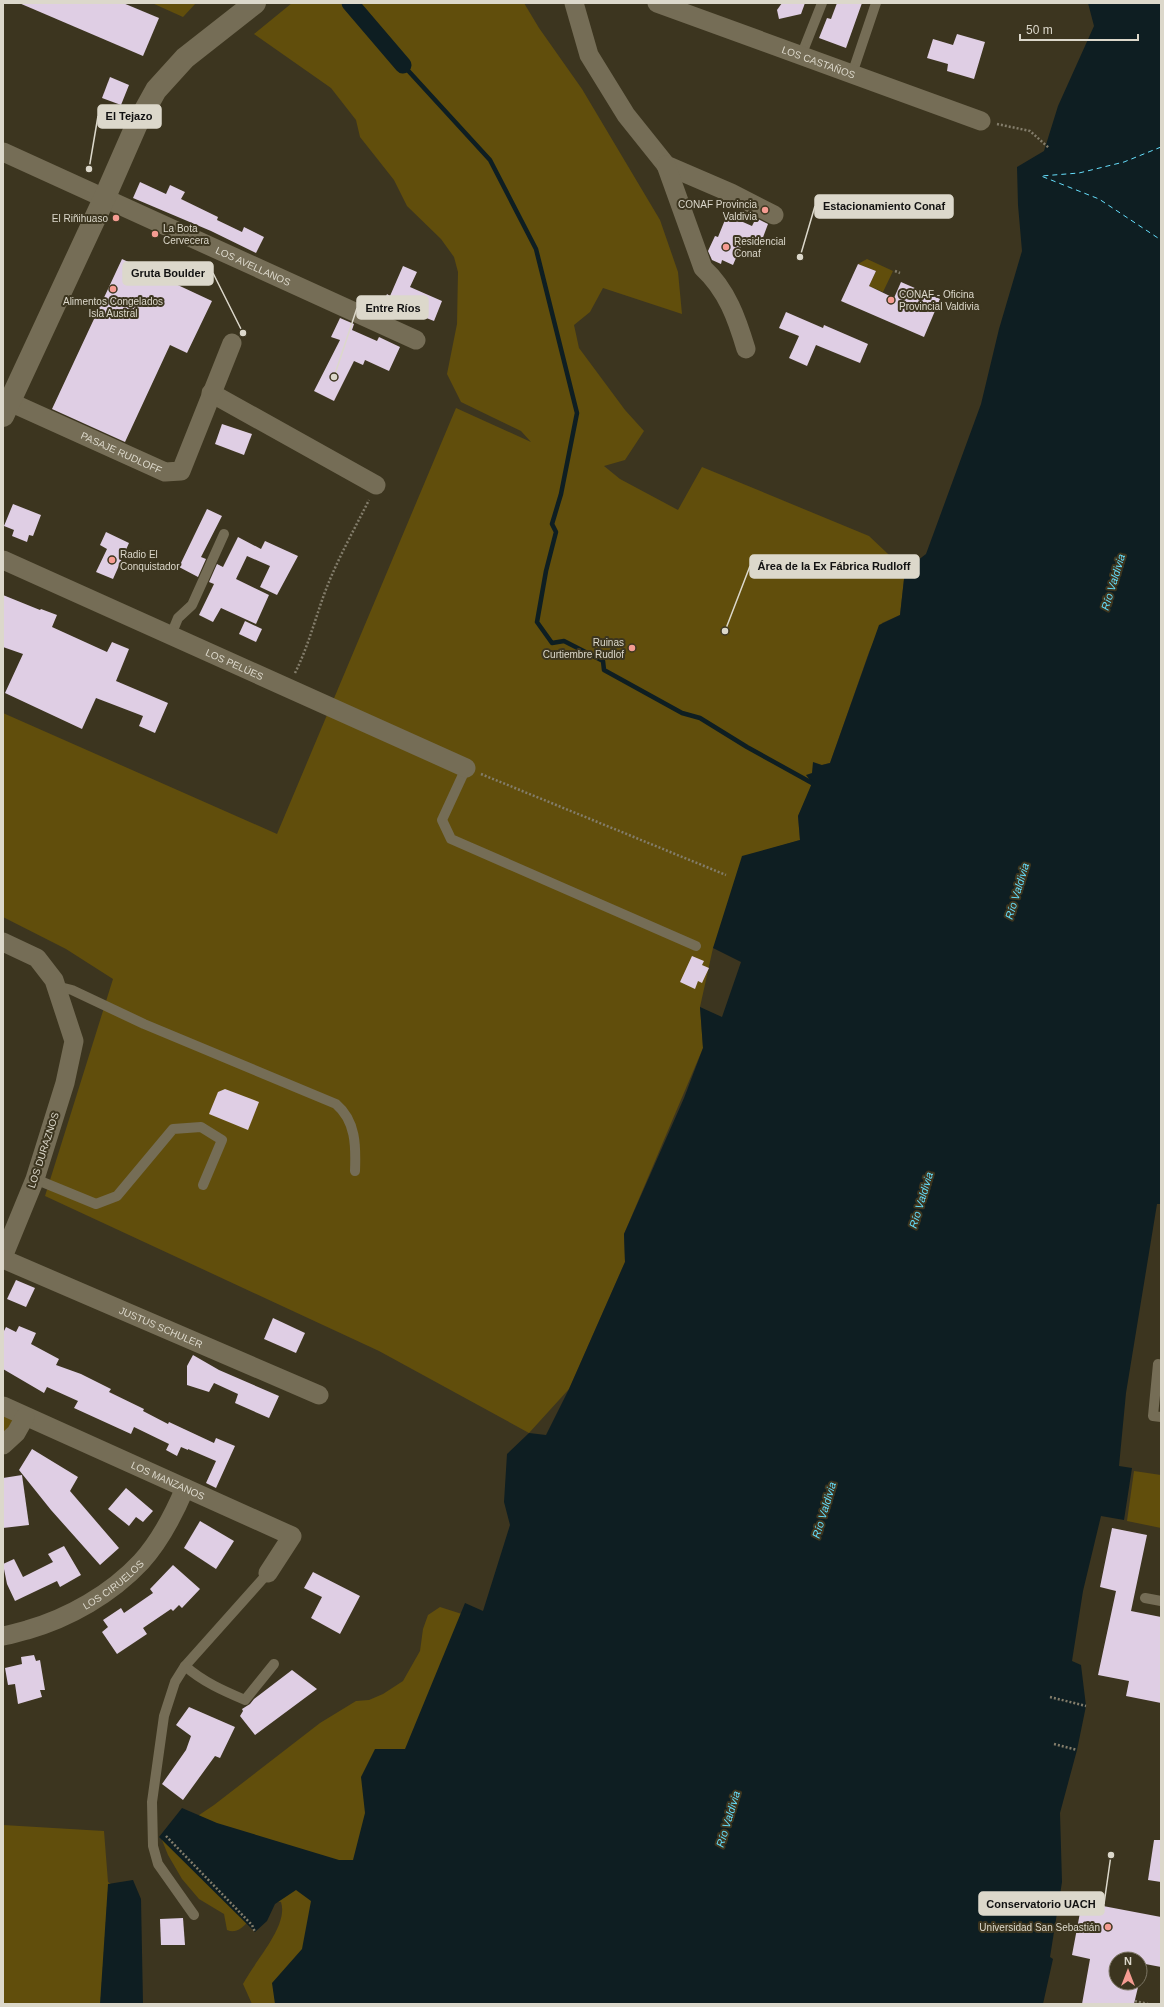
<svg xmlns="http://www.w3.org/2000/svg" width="1164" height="2007" viewBox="0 0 1164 2007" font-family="Helvetica,sans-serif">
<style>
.green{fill:#614e0c}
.water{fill:#0e1e22}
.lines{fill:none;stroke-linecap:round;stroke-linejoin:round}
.stream{stroke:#0e1e22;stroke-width:4.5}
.canal{stroke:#0e1e22;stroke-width:17}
.ferry{stroke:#65defc;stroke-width:1;stroke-dasharray:5 4;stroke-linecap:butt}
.building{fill:#dfcee4}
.path{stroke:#837d6b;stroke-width:2.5;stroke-dasharray:2 2;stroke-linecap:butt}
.service{stroke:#756d56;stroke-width:10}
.minor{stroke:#756d56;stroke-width:19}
.tertiary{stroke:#756d56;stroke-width:22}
.poi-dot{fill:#f59c92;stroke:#3c351f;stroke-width:1.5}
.labels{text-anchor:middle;stroke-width:4;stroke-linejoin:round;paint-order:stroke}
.street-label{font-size:10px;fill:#dcd8cb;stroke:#3c351f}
.poi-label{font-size:10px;fill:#dcd8cb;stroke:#3c351f;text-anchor:end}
.water-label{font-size:11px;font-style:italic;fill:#65defc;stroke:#3c351f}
.leader{fill:none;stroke:#dcd8cb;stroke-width:1.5}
.callout-dot{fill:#dcd8cb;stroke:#3c351f;stroke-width:1.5}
.callout{fill:#dcd8cb;stroke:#dcd8cb;stroke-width:1.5}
.callout-label{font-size:11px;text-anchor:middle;font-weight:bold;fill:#111}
</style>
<rect width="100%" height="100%" fill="#3c351f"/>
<!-- green -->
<g class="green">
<polygon points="152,3 196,3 183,17"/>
<polygon points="292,3 524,3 539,28 582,89 660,220 678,272 682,314 603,288 590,312 574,325 579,348 625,410 644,431 625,460 604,466 620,479 678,510 702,467 869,536 905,570 900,615 882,623 869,652 830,763 822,765 798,816 800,840 773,848 713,948 700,1007 703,1048 624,1234 625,1262 569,1389 529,1433 379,1351 45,1196 113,979 66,949 3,917 3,713 277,834 456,408 531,442 521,431 461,402 447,374 457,324 458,272 454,257 441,239 407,206 394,180 360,137 356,120 331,88 254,34"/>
<polygon points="867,259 893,271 883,292 869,286 876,271 858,264"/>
<polygon points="3,1414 15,1420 3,1439"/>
<polygon points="1134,1471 1161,1475 1161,1528 1127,1521"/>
<path d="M440,1607L465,1615L460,1646L285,2004H252L243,1984C254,1962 289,1926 281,1902C254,1896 248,1939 227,1930L224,1914L199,1899L182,1879L168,1855L162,1840L214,1805L320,1723L356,1701L369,1700L383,1694L403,1681L420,1651L423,1629L428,1615Z"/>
<polygon points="3,1825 104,1831 108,1882 117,1888 130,2004 3,2004"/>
</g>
<!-- water -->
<g class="water">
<polygon points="1088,3 1161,3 1161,1204 1157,1204 1126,1393 1119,1466 1132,1468 1124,1520 1101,1516 1083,1591 1072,1661 1081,1665 1086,1706 1077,1750 1060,1813 1062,1882 1050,1957 1053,1959 1043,2004 275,2004 272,1983 302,1949 311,1901 296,1890 275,1904 267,1921 255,1932 159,1837 182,1808 217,1823 339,1860 353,1860 365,1813 361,1777 375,1749 405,1749 465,1603 483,1611 510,1525 504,1502 507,1454 529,1433 546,1435 569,1389 625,1262 624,1234 684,1098 703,1048 700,1007 722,1017 741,962 713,948 742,856 800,840 798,816 812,783 806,775 812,773 813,762 822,765 830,763 879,625 900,615 905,570 926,554 981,404 999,329 1022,251 1018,205 1017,167 1044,151 1058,106 1094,26"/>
<polygon points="133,1880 141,1899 143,2004 100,2004 108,1884"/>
</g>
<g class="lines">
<!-- stream -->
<polyline class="stream" points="403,65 490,160 536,249 577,413 561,494 552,524 556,532 546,571 537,622 552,643 564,641 603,661 604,670 682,713 700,718 747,747 812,783"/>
<!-- canal -->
<polyline class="canal" points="350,3 403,65"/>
<!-- ferry -->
<polyline class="ferry" points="1161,147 1124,162 1079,173 1041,176 1099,199 1161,240"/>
</g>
<!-- building -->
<g class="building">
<polygon points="19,3 123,3 159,18 143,56"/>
<polygon points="782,3 805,3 801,14 779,19 777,10"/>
<polygon points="837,3 862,3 846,48 819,38 827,18 831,19"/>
<polygon points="957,34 985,42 974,79 947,71 948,64 927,58 933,39 953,45"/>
<polygon points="110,77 129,85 121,105 102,98"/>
<polygon points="140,182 166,194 170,185 185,192 181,199 218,217 217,220 242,232 244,227 264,237 256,253 211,231 133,198"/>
<polygon points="727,215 752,226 756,218 768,224 762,240 759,239 758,242 745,237 733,265 722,260 721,264 712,260 708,251 715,236 718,237"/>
<polygon points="122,259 212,301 187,353 170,345 125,442 52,409"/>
<polygon points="858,264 876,271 869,286 894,298 901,282 940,299 924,337 841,301"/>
<polygon points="403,266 417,272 410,287 442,301 434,321 401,308 397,317 380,310 387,294 390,296"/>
<polygon points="786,312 823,328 824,325 868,344 860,363 816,345 807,366 789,358 799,336 779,328"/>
<polygon points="340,318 354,324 352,330 377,341 379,337 400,347 389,371 365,360 363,365 354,361 334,401 314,391 340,340 331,337"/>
<polygon points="222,424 252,434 244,455 215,444"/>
<polygon points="13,504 41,515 33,536 29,535 27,542 12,536 14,530 4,526"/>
<polygon points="207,509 222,516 201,557 206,559 198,577 179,567"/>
<polygon points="106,532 129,543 113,579 96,572 107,549 100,545"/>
<polygon points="238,537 261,549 265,541 298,556 277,595 260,587 270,566 247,556 236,579 269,595 256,624 221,608 213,622 199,615 214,584 209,582 217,564 223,567"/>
<polygon points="3,595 40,610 41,609 57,615 52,627 107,652 112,642 129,649 116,681 168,703 155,733 139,726 143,716 96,698 82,729 5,693 23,654 3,647"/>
<polygon points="245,621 262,629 256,642 239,634"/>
<polygon points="692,956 704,961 702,965 709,968 702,983 698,981 695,989 680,982"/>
<polygon points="225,1089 259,1102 248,1130 209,1114 218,1092"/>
<polygon points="16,1280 35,1288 26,1307 7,1299"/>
<polygon points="273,1318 305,1333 296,1353 264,1339"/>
<polygon points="19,1326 36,1333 31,1344 59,1359 56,1365 81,1374 111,1389 109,1392 144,1409 143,1411 168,1424 169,1422 214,1443 216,1438 235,1446 216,1488 206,1483 216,1461 188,1449 188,1450 181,1447 177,1456 166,1450 169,1444 134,1427 131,1434 74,1408 78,1401 47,1387 44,1393 3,1369 3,1333 6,1327 16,1332"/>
<polygon points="193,1355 219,1370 279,1396 269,1418 235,1403 238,1394 214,1383 209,1392 187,1385 187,1366"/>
<polygon points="32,1449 78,1477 70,1491 119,1548 100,1565 51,1510 19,1470"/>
<polygon points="22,1475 29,1525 3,1528 3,1478"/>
<polygon points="126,1488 153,1511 143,1522 136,1517 129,1526 108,1509"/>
<polygon points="200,1521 234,1541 216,1569 184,1548"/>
<polygon points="1112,1528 1147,1535 1131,1611 1161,1617 1161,1703 1126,1696 1129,1681 1098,1675 1116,1591 1100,1587"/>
<polygon points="64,1546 81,1575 60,1587 57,1581 15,1601 7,1584 3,1564 14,1559 23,1577 53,1562 48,1554"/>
<polygon points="173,1565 200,1589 182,1608 179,1605 173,1611 171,1609 143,1628 147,1634 117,1654 102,1632 108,1627 103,1620 121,1608 124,1613 153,1593 150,1589"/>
<polygon points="313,1572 360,1596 340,1634 311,1618 322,1597 304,1588"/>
<polygon points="34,1655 36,1661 40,1660 45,1690 40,1690 42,1697 18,1704 15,1684 8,1685 5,1668 22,1664 21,1657"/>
<polygon points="292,1670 317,1689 255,1735 240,1716 243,1711 242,1709 250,1704 254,1699"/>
<polygon points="189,1707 235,1727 220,1758 215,1756 183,1800 162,1784 186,1750 191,1736 176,1725"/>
<polygon points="1154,1840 1161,1840 1161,1882 1148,1880"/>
<polygon points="1082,1902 1161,1917 1161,1967 1140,1963 1140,1959 1116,1959 1116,1983 1139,1983 1134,2004 1082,2004 1090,1959 1072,1955"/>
<polygon points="183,1918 185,1945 161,1945 160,1919"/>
</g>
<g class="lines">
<!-- path -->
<g class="path">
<polyline points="997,124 1030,131 1049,148"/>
<polyline points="895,271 900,273"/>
<path d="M295,673C308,647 315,619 325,592C337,560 354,530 369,500"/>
<polyline points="481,774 726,875"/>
<polyline points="1050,1697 1086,1706"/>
<polyline points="1054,1744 1077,1750"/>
<polyline points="166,1836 252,1925 255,1932"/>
<polyline points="1135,2001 1148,2004"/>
</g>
<!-- service -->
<g class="service">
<polyline points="801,56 822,3"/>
<polyline points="852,74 876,3"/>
<polyline points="171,635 178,618 192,605 224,534"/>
<polyline points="466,768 442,820 451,839 696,946"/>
<path d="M56,986L72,990L144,1024L336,1104C356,1121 356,1146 355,1171"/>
<polyline points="35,1179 96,1204 117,1196 173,1129 201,1127 222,1140 203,1185"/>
<polyline points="1161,1365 1158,1364 1153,1416 1161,1417"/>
<path d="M268,1573L185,1666C203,1682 224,1691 245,1700L274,1664"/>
<polyline points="1145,1598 1161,1601"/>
<polyline points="185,1666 175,1682 164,1716 152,1802 153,1846 158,1864 194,1915"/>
</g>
<!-- minor -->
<g class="minor">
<polyline points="574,3 589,55 626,115 666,165 731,193 774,215"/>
<path id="s1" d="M657,3L981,121"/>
<path id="s2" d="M3,152L416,340"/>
<path d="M666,165L703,268C727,290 737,319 746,349"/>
<polyline points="211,393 376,485"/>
<path id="s3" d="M3,399L165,472L181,471L232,343"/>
<path id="s4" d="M3,560L466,768"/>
<polyline points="3,942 37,958 54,980 74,1041 65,1083 35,1179 3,1257"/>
<path id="s5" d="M3,1259L319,1395"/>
<path id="s6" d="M3,1406L292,1536L268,1573"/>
<polyline points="3,1445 16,1433 25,1417"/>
<path id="s7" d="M3,1636C11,1635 19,1632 27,1630C69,1618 111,1594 141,1562C161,1540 174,1514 185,1488"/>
</g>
<!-- tertiary -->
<polyline class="tertiary" points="3,416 104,199 136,126 156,90 185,58 255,3"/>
</g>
<!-- markers -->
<g class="poi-dot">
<circle cx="765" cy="210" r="4"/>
<circle cx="116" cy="218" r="4"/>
<circle cx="155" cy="234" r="4"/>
<circle cx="726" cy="247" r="4"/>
<circle cx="113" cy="289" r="4"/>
<circle cx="891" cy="300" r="4"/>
<circle cx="112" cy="560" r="4"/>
<circle cx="632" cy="648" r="4"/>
<circle cx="1108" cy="1927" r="4"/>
</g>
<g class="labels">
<!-- street labels -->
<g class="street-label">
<text dy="4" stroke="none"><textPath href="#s1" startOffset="172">LOS CASTAÑOS</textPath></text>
<text dy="4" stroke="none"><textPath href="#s2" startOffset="275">LOS AVELLANOS</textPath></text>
<text dy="4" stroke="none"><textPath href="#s3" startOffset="130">PASAJE RUDLOFF</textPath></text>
<text dy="4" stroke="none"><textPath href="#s4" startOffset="254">LOS PELÚES</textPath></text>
<text transform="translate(43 1150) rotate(-72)" y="4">LOS DURAZNOS</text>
<text dy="4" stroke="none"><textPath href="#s5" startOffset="172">JUSTUS SCHULER</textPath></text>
<text dy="4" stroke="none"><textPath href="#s6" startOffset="181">LOS MANZANOS</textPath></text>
<text dy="4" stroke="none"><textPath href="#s7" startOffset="123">LOS CIRUELOS</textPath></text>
</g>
<!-- poi labels -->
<g class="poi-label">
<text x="757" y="208">CONAF Provincia<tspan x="757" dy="12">Valdivia</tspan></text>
<text x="108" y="222">El Riñihuaso</text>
<text x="163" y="232" text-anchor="start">La Bota<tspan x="163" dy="12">Cervecera</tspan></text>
<text x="734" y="245" text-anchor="start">Residencial<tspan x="734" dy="12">Conaf</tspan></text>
<text x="899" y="298" text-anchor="start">CONAF - Oficina<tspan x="899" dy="12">Provincial Valdivia</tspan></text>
<text x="113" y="305" text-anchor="middle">Alimentos Congelados<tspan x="113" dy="12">Isla Austral</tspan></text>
<text x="120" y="558" text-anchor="start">Radio El<tspan x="120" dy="12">Conquistador</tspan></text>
<text x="624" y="646">Ruinas<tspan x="624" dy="12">Curtiembre Rudlof</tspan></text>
<text x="1100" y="1931">Universidad San Sebastián</text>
</g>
<!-- water labels -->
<g class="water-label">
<text transform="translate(1113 582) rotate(-73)" y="4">Río Valdivia</text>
<text transform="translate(1017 891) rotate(-73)" y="4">Río Valdivia</text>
<text transform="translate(921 1200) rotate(-73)" y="4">Río Valdivia</text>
<text transform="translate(824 1510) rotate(-73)" y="4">Río Valdivia</text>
<text transform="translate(728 1819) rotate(-73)" y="4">Río Valdivia</text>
</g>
</g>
<!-- callouts -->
<path class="leader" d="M89 169L98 116M800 257L815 206M243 333L213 273M334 377L357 308M725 631L750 566M1111 1855L1104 1904"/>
<g class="callout-dot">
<circle cx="89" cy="169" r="4"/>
<circle cx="800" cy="257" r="4"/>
<circle cx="243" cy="333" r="4"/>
<circle cx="334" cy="377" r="4"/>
<circle cx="725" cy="631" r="4"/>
<circle cx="1111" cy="1855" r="4"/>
</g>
<g class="callout">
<rect x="98" y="105" width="63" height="23" rx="4"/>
<rect x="815" y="195" width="138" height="23" rx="4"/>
<rect x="123" y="262" width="90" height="23" rx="4"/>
<rect x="357" y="296" width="71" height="23" rx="4"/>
<rect x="750" y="555" width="169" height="23" rx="4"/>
<rect x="979" y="1892" width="125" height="23" rx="4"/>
</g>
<g class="callout-label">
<text x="129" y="120">El Tejazo</text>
<text x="884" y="210">Estacionamiento Conaf</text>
<text x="168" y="277">Gruta Boulder</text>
<text x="393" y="312">Entre Ríos</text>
<text x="834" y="570">Área de la Ex Fábrica Rudloff</text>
<text x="1041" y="1908">Conservatorio UACH</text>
</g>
<!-- border -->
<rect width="1164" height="2007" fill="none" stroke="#dcd8cb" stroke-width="8"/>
<!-- north arrow -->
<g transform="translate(1128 1971)"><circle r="19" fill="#3c351f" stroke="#7c7664"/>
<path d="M0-3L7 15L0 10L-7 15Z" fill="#f59c92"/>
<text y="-6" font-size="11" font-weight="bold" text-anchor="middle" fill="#dcd8cb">N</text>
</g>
<!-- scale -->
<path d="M1020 34v6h118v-6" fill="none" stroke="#dcd8cb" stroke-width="2"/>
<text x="1026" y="34" font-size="12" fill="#dcd8cb" stroke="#3c351f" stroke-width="3" paint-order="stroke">50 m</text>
</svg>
